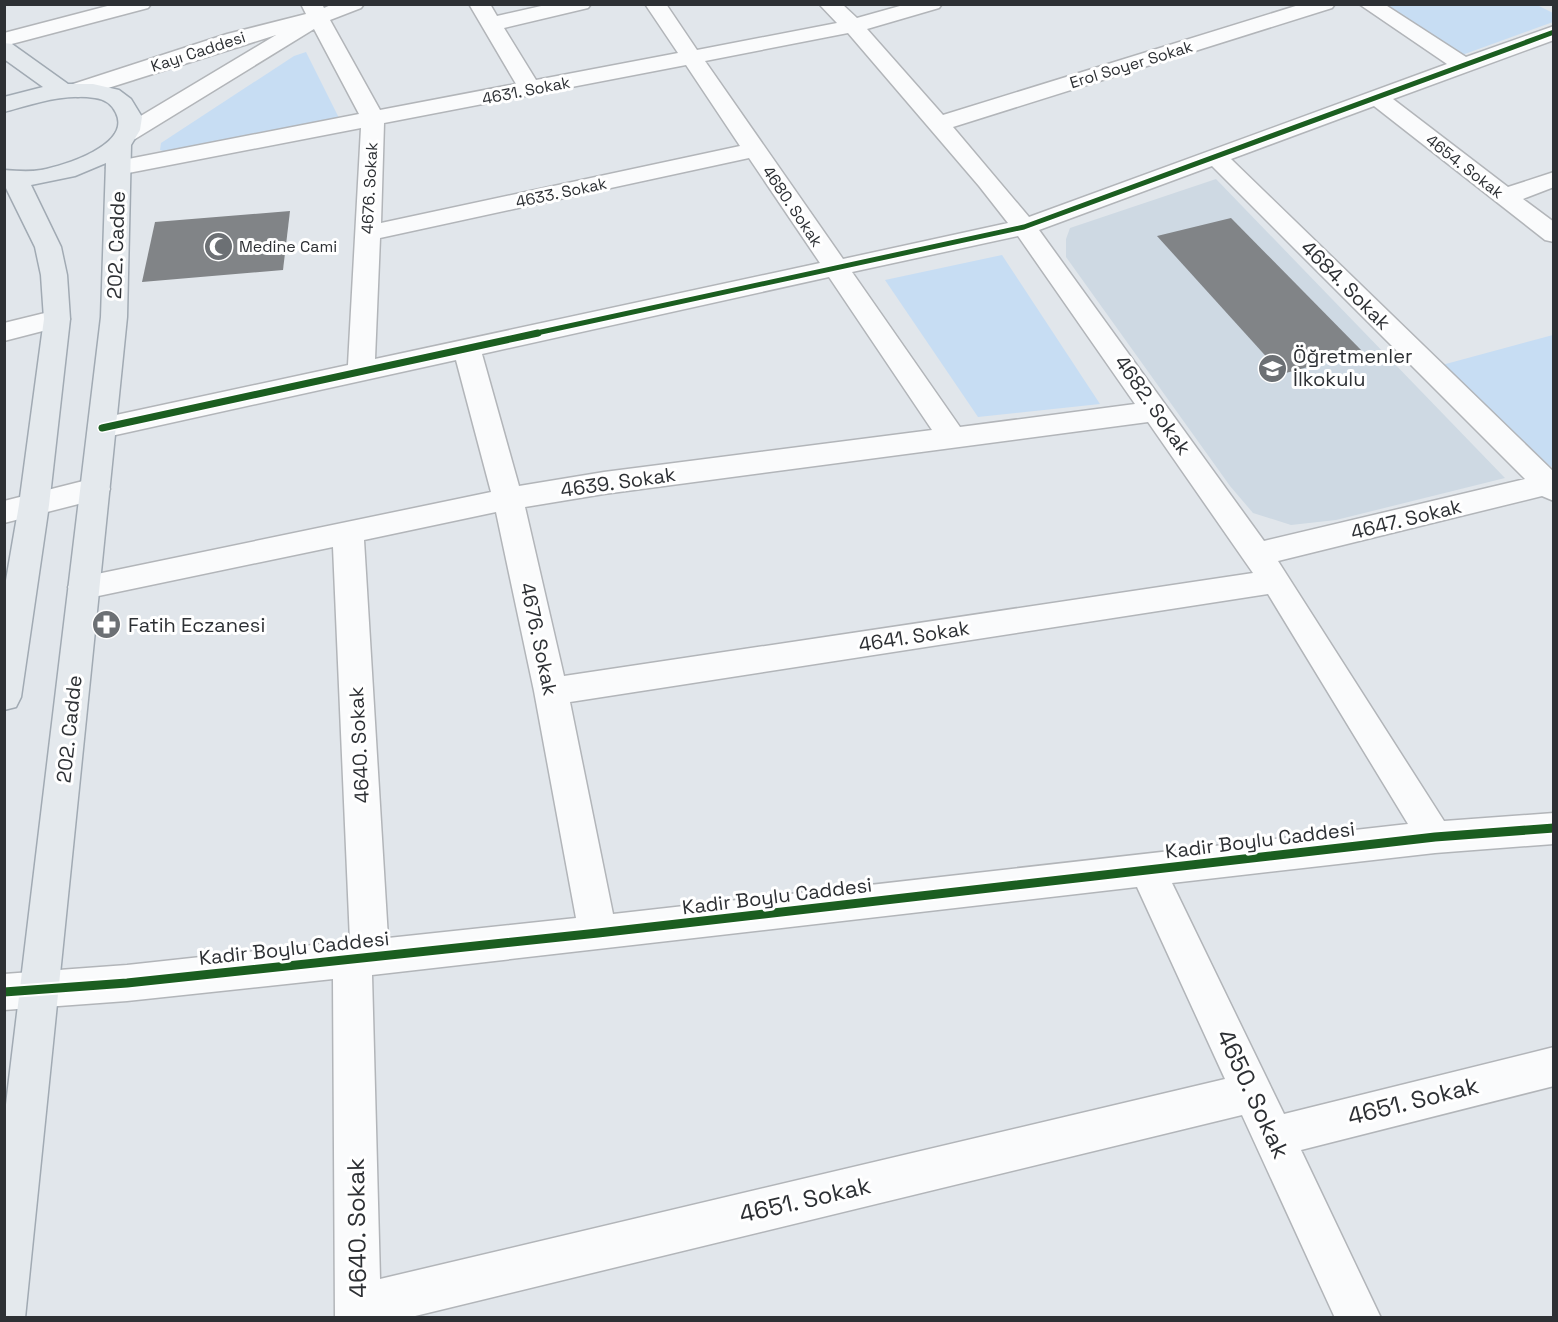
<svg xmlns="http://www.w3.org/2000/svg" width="1558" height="1322" viewBox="0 0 1558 1322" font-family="'Space Grotesk',sans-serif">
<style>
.built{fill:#ced9e3}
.green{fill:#c7ddf3}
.building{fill:#818487}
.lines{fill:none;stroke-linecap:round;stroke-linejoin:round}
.minor-casing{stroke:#b2b5b9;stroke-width:3}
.major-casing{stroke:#a1aab3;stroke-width:3}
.minor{fill:#fafbfc;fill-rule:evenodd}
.major{fill:#e4e9ed;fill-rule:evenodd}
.cycleway-far2-casing{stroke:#fff;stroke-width:8}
.cycleway-far1-casing{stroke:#fff;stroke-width:10}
.cycleway-casing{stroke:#fff;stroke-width:13}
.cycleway-far2{stroke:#1b5e20;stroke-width:5}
.cycleway-far1{stroke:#1b5e20;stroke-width:7}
.cycleway{stroke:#1b5e20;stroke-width:9}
.labels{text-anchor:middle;stroke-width:6;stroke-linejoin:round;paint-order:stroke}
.far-street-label{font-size:16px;fill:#2d3034;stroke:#fff}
.far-poi-label{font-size:16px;fill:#2d3034;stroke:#fff;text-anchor:start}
.street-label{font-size:20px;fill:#2d3034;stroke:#fff}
.poi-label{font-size:20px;fill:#2d3034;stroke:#fff;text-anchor:start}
.near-street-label{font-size:24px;fill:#2d3034;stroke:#fff}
</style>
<rect width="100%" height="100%" fill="#e1e6eb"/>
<!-- built -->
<polygon class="built" points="1216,179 1505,478 1336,520 1291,525 1253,513 1230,486 1066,257 1066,239 1070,228"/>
<!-- green -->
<g class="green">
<polygon points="1382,5 1537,5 1553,13 1553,22 1462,55"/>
<polygon points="306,52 339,118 334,124 171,154 160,150 161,143 294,56"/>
<polygon points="1002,255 1100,404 978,417 885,280"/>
<polygon points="1553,335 1553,466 1551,467 1442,365"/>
</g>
<!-- building -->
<g class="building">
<polygon points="290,211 283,270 142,282 155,222"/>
<polygon points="1231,218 1363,352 1282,374 1157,236"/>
</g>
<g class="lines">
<defs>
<g id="minor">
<polygon points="115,4 151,4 148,8 4,46 4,33"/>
<path d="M301,4H322L324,8L333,4H364L361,8L330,20L380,110L516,84L469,4H490L497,16L550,4H591L588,8L504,28L536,80L678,53L645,4H666L697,50L837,23L819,4H842L857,18L907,4H942L939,8L867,29L943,115L1302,4H1335L1332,8L953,127L1029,217L1447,64L1359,4H1384L1466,57L1554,26V40L1393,99L1508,187L1554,172V187L1523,199L1554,222V242L1545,240L1374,106L1231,159L1554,472V501L1542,496L1278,561L1444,821L1554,813V844L1435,853L1172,883L1284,1114L1554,1047V1086L1301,1150L1381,1318H1335L1242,1115L407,1318H335L333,979L127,1001L4,1010V974L127,965L350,941L333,547L84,599L73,595L68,587L73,579L491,492L456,360L102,438L92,435L88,428L92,421L102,418L348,365L361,128L118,175L110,173L106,168L110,163L118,161L359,114L314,29L135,139L127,141L119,139L115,134L119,129L276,35L86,95L78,97L70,95L67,90L70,85L227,34L306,14ZM848,33L979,186L1008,223L843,259L705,61ZM686,65L740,146L381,223L384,123ZM749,158L820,263L375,359L380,238ZM1212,166L1525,479L1264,541L1039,230ZM1018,236L1135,404L960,427L852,272ZM829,277L932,430L604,472L519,486L482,354ZM1148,422L1253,573L564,676L525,507L604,494ZM496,512L534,691L576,918L388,938L364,540ZM1268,594L1408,824L613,914L570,702ZM1137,887L1225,1079L380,1279L372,975Z"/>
<polygon points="57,310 66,313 70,319 66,325 4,341 4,323"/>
<polygon points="95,478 106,481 110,489 106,497 4,523 4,501"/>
</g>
<path id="major" d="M4,43L12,44L68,84H93L119,90L131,99L142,117L140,130L131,145L127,317L25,1318H4V1121L101,317L106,163L75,176L31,185L61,247L67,275L70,319L49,505L21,697L16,707L4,710V592L19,505L44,319L41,275L35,247L4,184V170C17,171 29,172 41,170C63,166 132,145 116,113C112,104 104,99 95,98C63,93 34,104 4,112V97L43,87L4,59Z"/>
</defs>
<!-- minor casing -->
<use href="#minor" class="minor-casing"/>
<!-- major casing -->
<use href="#major" class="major-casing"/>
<!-- minor -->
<use href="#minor" class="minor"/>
<!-- major -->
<use href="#major" class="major"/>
<defs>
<polyline id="cycleway-far2" points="532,334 1024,227 1554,32"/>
<polyline id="cycleway-far1" points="102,428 538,333"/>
<polyline id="cycleway" points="4,992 127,983 598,933 1435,837 1554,828"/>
</defs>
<!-- cycleway-far2 casing -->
<use href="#cycleway-far2" class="cycleway-far2-casing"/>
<!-- cycleway-far1 casing -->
<use href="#cycleway-far1" class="cycleway-far1-casing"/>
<!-- cycleway casing -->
<use href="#cycleway" class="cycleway-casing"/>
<!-- cycleway-far2 -->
<use href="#cycleway-far2" class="cycleway-far2"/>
<!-- cycleway-far1 -->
<use href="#cycleway-far1" class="cycleway-far1"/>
<!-- cycleway -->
<use href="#cycleway" class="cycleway"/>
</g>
<!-- icons -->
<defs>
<symbol id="mosque-disc" viewBox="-11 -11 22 22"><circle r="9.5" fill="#6c7074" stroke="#fff"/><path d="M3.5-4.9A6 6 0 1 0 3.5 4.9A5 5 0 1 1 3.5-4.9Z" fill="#fff"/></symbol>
<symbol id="school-disc" viewBox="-11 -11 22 22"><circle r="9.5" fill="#6c7074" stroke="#fff"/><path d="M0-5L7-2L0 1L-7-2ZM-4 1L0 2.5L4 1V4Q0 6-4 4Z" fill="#fff"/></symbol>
<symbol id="pharmacy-disc" viewBox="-11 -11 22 22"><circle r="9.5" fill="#6c7074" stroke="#fff"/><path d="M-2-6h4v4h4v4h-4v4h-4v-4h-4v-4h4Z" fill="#fff"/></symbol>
</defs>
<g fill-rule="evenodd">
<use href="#mosque-disc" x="202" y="230" width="33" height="33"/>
<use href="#school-disc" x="1256" y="352" width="33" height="33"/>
<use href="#pharmacy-disc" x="90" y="608" width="33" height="33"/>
</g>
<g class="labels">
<!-- far-street labels -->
<g class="far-street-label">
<text transform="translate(198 51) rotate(-18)" y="6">Kayı Caddesi</text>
<text transform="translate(1131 64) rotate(-17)" y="6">Erol Soyer Sokak</text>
<text transform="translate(526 90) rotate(-11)" y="6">4631. Sokak</text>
<text transform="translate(1465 166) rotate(38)" y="6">4654. Sokak</text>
<text transform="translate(369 188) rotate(-87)" y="6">4676. Sokak</text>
<text transform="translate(561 192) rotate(-12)" y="6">4633. Sokak</text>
<text transform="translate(793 206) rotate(56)" y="6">4680. Sokak</text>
</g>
<!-- far-poi labels -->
<g class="far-poi-label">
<text x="239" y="252">Medine Cami</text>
</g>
<!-- street labels -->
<g class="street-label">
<text transform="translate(116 245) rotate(-88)" y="7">202. Cadde</text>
<text transform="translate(1346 285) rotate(45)" y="7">4684. Sokak</text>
<text transform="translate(1153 405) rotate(55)" y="7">4682. Sokak</text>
<text transform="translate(618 482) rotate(-8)" y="7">4639. Sokak</text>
<text transform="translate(1406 519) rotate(-14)" y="7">4647. Sokak</text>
<text transform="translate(914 636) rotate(-9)" y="7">4641. Sokak</text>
<text transform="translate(539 639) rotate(78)" y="7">4676. Sokak</text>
<text transform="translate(69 729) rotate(-84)" y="7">202. Cadde</text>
<text transform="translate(359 745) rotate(-93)" y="7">4640. Sokak</text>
<text transform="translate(1260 840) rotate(-7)" y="7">Kadir Boylu Caddesi</text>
<text transform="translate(777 896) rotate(-7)" y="7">Kadir Boylu Caddesi</text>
<text transform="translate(294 948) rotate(-6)" y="7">Kadir Boylu Caddesi</text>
</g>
<!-- poi labels -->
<g class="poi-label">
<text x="1293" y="363">Öğretmenler<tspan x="1293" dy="23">İlkokulu</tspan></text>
<text x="128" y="632">Fatih Eczanesi</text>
</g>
<!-- near-street labels -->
<g class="near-street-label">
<text transform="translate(1253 1094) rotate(65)" y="8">4650. Sokak</text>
<text transform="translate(1413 1101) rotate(-14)" y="8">4651. Sokak</text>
<text transform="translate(805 1200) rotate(-13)" y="8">4651. Sokak</text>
<text transform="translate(357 1228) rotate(-91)" y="8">4640. Sokak</text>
</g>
</g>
<!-- border -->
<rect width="1558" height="1322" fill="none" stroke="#2d3034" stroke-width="12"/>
</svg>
